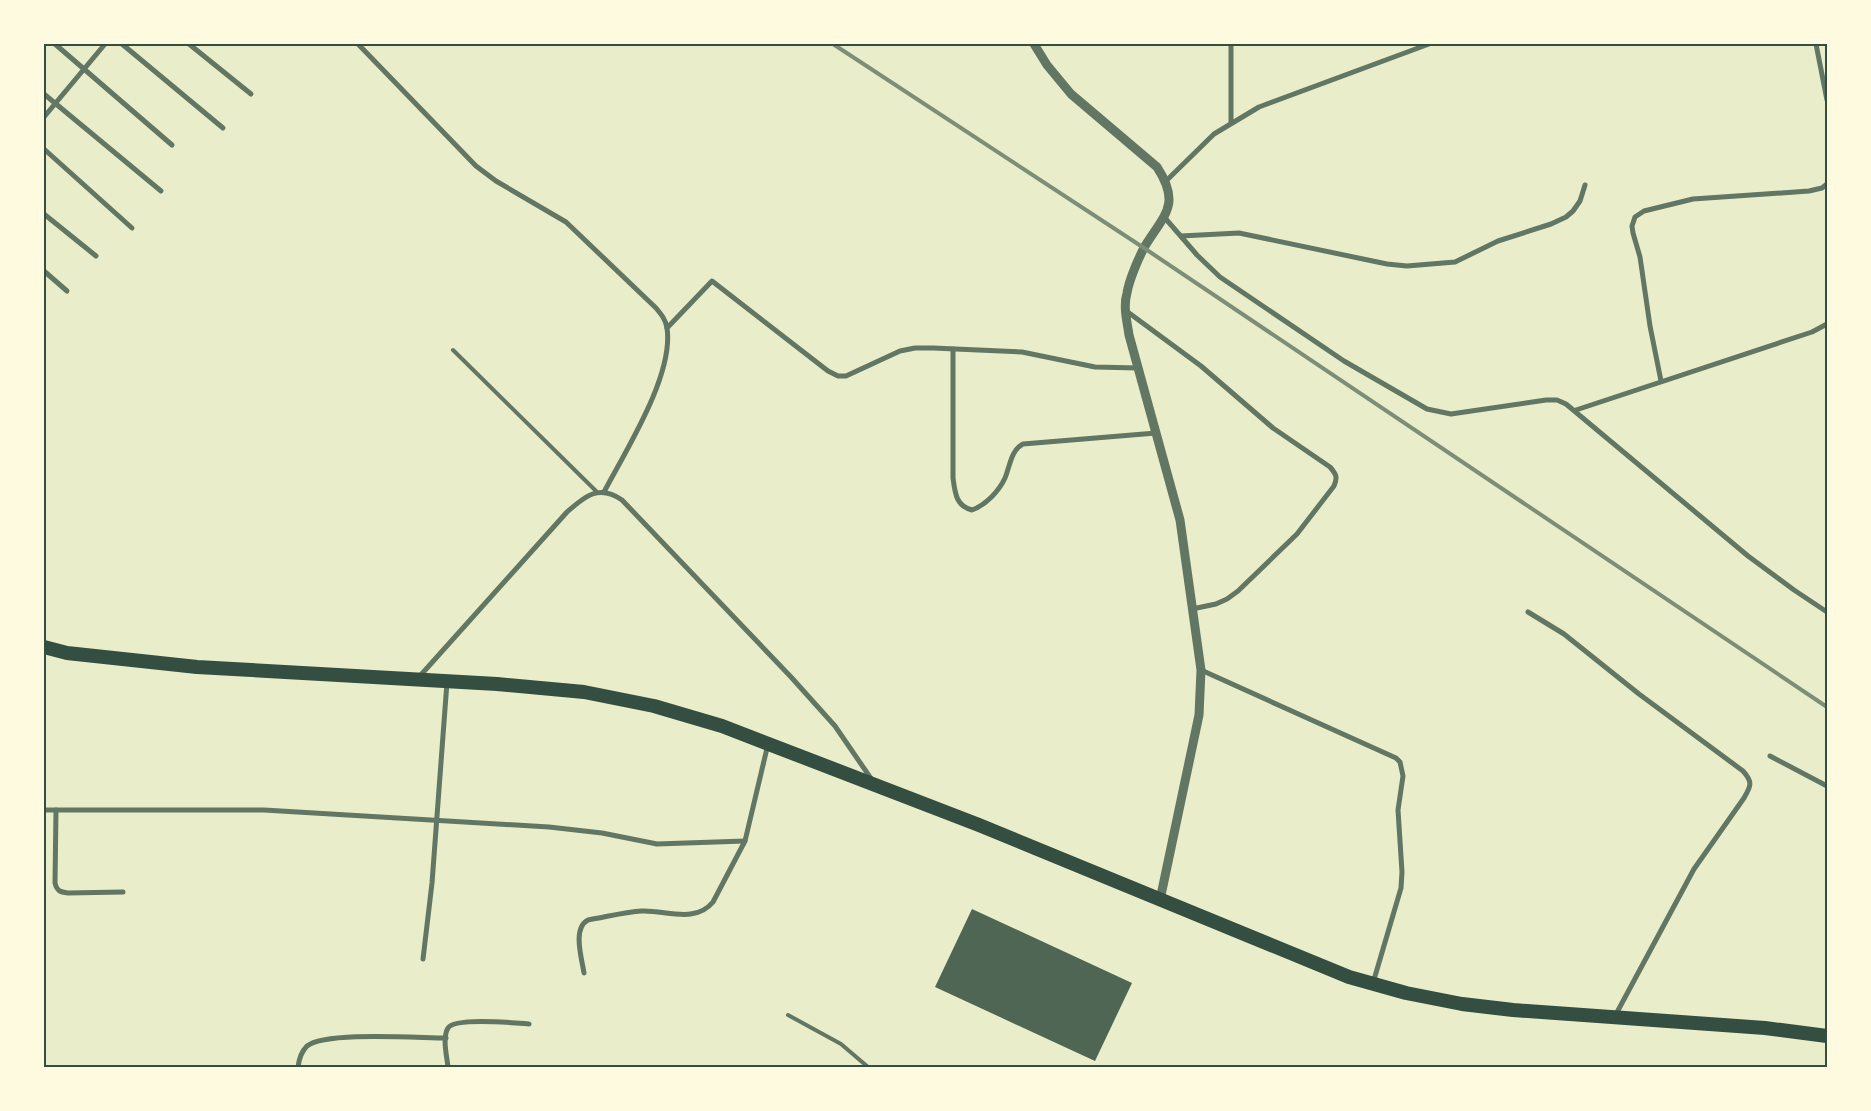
<svg xmlns="http://www.w3.org/2000/svg" width="1871" height="1111" viewBox="0 0 1871 1111" font-family="Inter,sans-serif">
<style>
.building{fill:#4f6655}
.lines{fill:none;stroke-linecap:round;stroke-linejoin:round}
.service{stroke:#617663;stroke-width:4}
.minor{stroke:#617663;stroke-width:5}
.tertiary{stroke:#617663;stroke-width:9}
.trunk{stroke:#344e41;stroke-width:14}
.rail{stroke:#7c8e77;stroke-width:4}
.neatline{fill:none;stroke:#344e41;stroke-width:2}
</style>
<rect width="100%" height="100%" fill="#e9edc9"/>
<!-- building -->
<polygon class="building" points="972,909 1132,983 1095,1061 935,987"/>
<g class="lines">
<!-- service -->
<g class="service">
<polyline points="453,350 597,492"/>
<polyline points="788,1015 841,1044 868,1067"/>
</g>
<!-- minor -->
<g class="minor">
<polyline points="55,44 172,145"/>
<polyline points="122,44 223,128"/>
<polyline points="189,44 251,94"/>
<path d="M358,44L476,166L496,181L566,222L656,308C661,314 666,320 667,328C674,375 626,450 604,492"/>
<polyline points="1816,44 1827,100"/>
<polyline points="44,94 161,191"/>
<polyline points="44,117 105,44"/>
<polyline points="1231,122 1231,44"/>
<polyline points="44,149 132,228"/>
<polyline points="1166,181 1214,134 1259,107 1429,44"/>
<polyline points="44,214 96,256"/>
<polyline points="1165,218 1197,255 1220,277 1344,361 1427,409 1451,414 1546,400 1557,400 1566,404 1748,556 1794,590 1827,612"/>
<polyline points="1181,236 1239,233 1387,264 1407,266 1455,262 1498,241 1551,224 1566,217 1573,211 1580,201 1585,185"/>
<polyline points="44,271 67,291"/>
<path d="M1125,310L1201,366L1273,428L1330,467C1336,474 1338,477 1334,486L1297,534L1238,591L1227,599L1216,604L1192,609"/>
<polyline points="667,328 712,281 828,371 838,376 846,376 900,351 915,348 933,348 1022,352 1095,367 1138,368"/>
<path d="M953,349V478C955,493 956,506 972,510C986,505 999,491 1005,478C1010,466 1011,450 1023,444L1156,433"/>
<polyline points="1661,381 1650,326 1640,257 1633,233 1632,226 1635,217 1644,211 1693,199 1809,191 1822,188 1827,184"/>
<polyline points="1576,410 1812,332 1827,324"/>
<path d="M1528,612L1564,634L1639,694L1743,771C1753,782 1751,786 1744,798L1694,869L1615,1016"/>
<polyline points="1201,670 1396,758 1400,762 1403,776 1398,810 1402,872 1401,888 1373,983"/>
<path d="M419,677L567,512C585,496 599,484 622,500L791,677L835,726L872,780"/>
<polyline points="1770,756 1827,786"/>
<polyline points="44,810 264,810 549,827 602,833 657,844 745,841"/>
<path d="M56,810L55,883C57,891 60,892 68,893L123,892"/>
<polyline points="423,959 432,883 447,682"/>
<path d="M584,973C582,959 572,928 588,920C606,917 624,912 642,911C666,910 695,924 713,902L745,841L768,744"/>
<path d="M298,1067C299,1059 301,1052 307,1046C325,1031 419,1038 446,1038"/>
<path d="M448,1067C447,1057 442,1038 448,1028C455,1017 515,1023 529,1024"/>
</g>
<!-- tertiary -->
<path class="tertiary" d="M1034,44L1047,65L1071,94L1157,167C1181,204 1165,214 1145,246C1139,257 1129,280 1127,293C1123,307 1127,321 1129,335L1180,520L1201,670L1199,715L1160,900"/>
<!-- trunk -->
<polyline class="trunk" points="44,647 67,653 197,667 497,684 584,692 654,706 722,726 979,825 1349,977 1406,993 1462,1004 1513,1010 1765,1028 1827,1036"/>
<!-- rail -->
<polyline class="rail" points="833,44 1144,248 1827,707"/>
</g>
<!-- border -->
<rect width="1871" height="1111" fill="none" stroke="#fefae0" stroke-width="90"/>
<rect x="45" y="45" width="1781" height="1021" class="neatline"/>
</svg>
